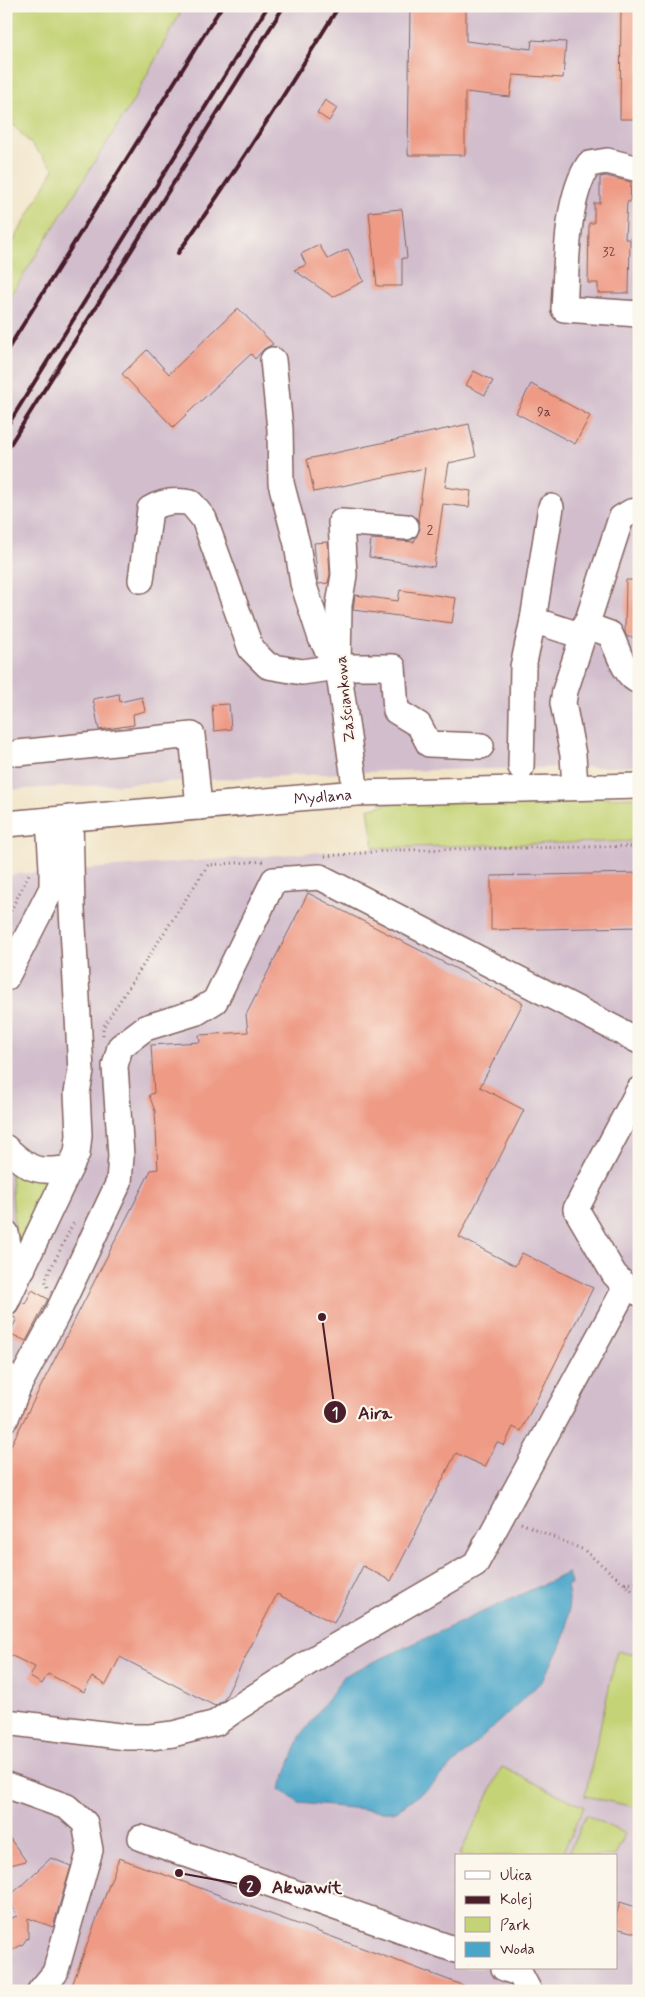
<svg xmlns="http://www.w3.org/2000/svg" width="645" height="1997" viewBox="0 0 645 1997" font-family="Mynerve,sans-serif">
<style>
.industrial{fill:#d1bdcc;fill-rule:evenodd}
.green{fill:#c4d376;stroke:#877950}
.water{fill:#4aa6c9;stroke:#4a627a}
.building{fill:#ee9a84}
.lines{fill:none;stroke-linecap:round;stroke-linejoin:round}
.minor-casing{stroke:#846361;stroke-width:28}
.path{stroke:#846361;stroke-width:3;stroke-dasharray:1 4;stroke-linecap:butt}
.minor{stroke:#fff;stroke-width:25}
.rail{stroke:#4a1f2b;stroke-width:4}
.labels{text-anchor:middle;stroke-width:4.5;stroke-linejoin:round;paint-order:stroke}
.number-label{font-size:14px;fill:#733e41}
.street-label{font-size:16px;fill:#4a1f2b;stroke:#fbf7ec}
.leader{fill:none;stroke:#4a1f2b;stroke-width:2}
.callout-dot{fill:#4a1f2b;stroke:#fbf7ec;stroke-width:2}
.mark-label{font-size:15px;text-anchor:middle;font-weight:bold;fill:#fff}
.callout-label{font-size:18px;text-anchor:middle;font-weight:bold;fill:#4a1f2b;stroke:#fbf7ec;stroke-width:4.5;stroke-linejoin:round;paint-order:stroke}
</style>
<rect width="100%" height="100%" fill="#fbf7ec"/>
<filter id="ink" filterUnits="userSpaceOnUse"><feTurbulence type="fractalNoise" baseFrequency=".02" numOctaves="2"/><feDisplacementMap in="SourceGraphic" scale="10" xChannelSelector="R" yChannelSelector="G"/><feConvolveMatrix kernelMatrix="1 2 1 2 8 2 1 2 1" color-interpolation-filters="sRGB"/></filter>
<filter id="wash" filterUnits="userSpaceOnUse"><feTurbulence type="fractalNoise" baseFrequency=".0096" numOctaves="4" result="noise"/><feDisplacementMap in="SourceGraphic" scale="20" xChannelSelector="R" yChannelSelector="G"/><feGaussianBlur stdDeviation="1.12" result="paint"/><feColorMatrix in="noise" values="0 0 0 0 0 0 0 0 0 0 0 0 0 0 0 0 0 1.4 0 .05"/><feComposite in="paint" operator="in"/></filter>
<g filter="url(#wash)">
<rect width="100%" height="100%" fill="#f0e2c4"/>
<!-- industrial -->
<g class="industrial">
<polygon points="184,6 639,6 639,766 387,771 6,790 6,303 133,101"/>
<path d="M639,842V1991H6V875L391,847ZM456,1856H616V1968H456Z"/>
</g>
<!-- green -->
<g class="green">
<polygon points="6,6 184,6 133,101 6,303 6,254 54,169 6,117"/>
<polygon points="639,797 639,841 374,848 368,809 393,802"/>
<polygon points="14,1169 54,1182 28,1240 15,1239 11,1174"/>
<polygon points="617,1651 639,1656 639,1808 585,1796"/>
<polygon points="502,1767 584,1807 561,1856 459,1856"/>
<polygon points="586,1815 625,1834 615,1856 567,1856"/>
</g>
<!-- water -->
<polygon class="water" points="568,1573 571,1584 567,1585 569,1598 567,1629 558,1651 542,1681 427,1789 394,1812 299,1803 280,1789 300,1737 345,1675"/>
<g id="blocks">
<!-- building -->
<g class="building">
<polygon points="410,6 466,6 466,41 531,49 532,40 566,42 563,78 513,75 510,97 465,92 465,155 408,155"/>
<polygon points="621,6 639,6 639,119 620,119"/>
<polygon points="325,100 337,108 329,121 317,113"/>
<polygon points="606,176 631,182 630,202 627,202 625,239 630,239 629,293 598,293 598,283 588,283 589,223 594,223 594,203 600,203 600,177"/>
<polygon points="402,209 407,258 402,258 402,286 377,286 369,212"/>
<polygon points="319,245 328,259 348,249 364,281 333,297 294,270 306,265 301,254"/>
<polygon points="238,308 273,344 264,349 255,359 251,354 173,427 122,374 147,350 169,374"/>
<polygon points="474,371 493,381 485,395 466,385"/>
<polygon points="531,384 590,416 575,444 516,413"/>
<polygon points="469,424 476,457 449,463 445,487 471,491 469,507 443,504 434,567 369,557 371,539 414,542 420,529 418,519 425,468 314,492 307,459"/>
<polygon points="328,542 330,574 328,583 318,584 314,543"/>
<polygon points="626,580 639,580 639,637 627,637 625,632"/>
<polygon points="400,590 456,598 452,623 353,610 355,595 398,601"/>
<polygon points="119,694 120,702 142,697 145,711 133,714 134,725 99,730 93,699"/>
<polygon points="229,704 231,729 214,731 212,705"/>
<polygon points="639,873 639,927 491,930 491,876"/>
<polygon points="308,893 523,1003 480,1087 524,1110 459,1237 515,1266 522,1253 593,1288 521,1431 513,1427 504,1446 497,1442 485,1467 456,1453 391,1581 363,1566 334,1623 277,1594 224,1700 215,1706 120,1657 106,1685 92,1677 84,1692 48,1674 42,1684 30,1677 35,1667 6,1653 6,1455 151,1170 158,1169 155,1111 149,1095 154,1093 151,1045 200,1042 199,1035 248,1032 246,1015"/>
<polygon points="32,1290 48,1299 26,1341 9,1333 17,1319 10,1315 15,1314 22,1302 25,1304"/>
<polygon points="6,1833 26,1861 6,1866"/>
<polygon points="51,1858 71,1866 53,1927 28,1918 28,1939 27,1938 23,1944 6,1954 6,1920 17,1916 11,1904 12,1894"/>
<polygon points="119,1858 473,1989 472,1991 70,1991"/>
<polygon points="620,1902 639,1908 639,1934 616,1928 616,1916"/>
</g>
</g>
</g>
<g filter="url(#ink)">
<use href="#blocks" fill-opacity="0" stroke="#846361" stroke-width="1"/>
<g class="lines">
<defs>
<g id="minor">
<path d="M639,169L607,161L589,164C565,200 567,265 564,309L639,314"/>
<polyline points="273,360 280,429 281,483 297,544 303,583 321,638 336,665"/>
<polyline points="551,507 533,620 582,636"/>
<path d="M141,580L150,509C163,501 176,500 191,503L204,519L251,649L268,666L302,672L338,667H393L396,711L419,725L429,744L481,746"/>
<path d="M585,625L610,634C617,647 625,678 639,681"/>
<polyline points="18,753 192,735 199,807"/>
<polyline points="521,767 523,667 533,620"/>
<polyline points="575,787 573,755 563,703 565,691 621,518 631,512 639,511"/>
<polyline points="356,793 338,667 339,605 344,575 341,522 406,527"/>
<path id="s1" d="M6,824L356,793L639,786"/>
<polyline points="6,978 52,888 52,868 49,820"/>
<polyline points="639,1090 576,1209 614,1274 626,1287 639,1293"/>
<path d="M6,1148C31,1171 37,1173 70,1168"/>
<polyline points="6,1233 11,1263 23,1268"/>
<polyline points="6,1302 77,1153 79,1135 77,1093 81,1071 72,909 70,818"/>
<polyline points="6,1375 19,1385 56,1316 119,1182 121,1156 115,1066 120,1047 145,1028 197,1012 215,1001 274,880 320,877 639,1041"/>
<polyline points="6,1418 19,1385"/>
<polyline points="6,1722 127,1737 150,1737 173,1734 216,1723 237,1708 317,1657 475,1565 626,1287"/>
<polyline points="6,1785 67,1807 85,1823 90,1850 55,1973 40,1991"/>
<polyline points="141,1838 456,1950"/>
<polyline points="504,1968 520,1974 529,1991"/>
</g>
</defs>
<!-- minor casing -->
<use href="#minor" class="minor-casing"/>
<!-- path -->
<g class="path">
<polyline points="325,856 399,850 639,846"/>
<polyline points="6,920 30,872"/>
<polyline points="103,1035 103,1027 208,865 264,861"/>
<polyline points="48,1287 45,1280 75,1220"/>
<polyline points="6,1344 14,1350"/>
<polyline points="521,1523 584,1550 634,1592"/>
<polyline points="625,1584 639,1582"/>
</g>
<!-- minor -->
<use href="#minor" class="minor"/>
<!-- rail -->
<g class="rail">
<path d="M178,253C236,172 287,91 339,6"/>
<polyline points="6,352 222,6"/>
<polyline points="6,428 268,6"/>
<polyline points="6,451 284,6"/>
</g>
</g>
</g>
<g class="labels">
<!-- number labels -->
<g class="number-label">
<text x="609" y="256">32</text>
<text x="544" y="416">9a</text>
<text x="430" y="534">2</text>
</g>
<!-- street labels -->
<g class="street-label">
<text transform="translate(344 699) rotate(-96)" y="6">Zaściankowa</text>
<text dy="6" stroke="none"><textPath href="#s1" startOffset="318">Mydlana</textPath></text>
</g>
</g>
<!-- callouts -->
<path class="leader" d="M322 1317L335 1412M179 1873L250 1886"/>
<g class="callout-dot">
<circle cx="322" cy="1317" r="5"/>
<circle cx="179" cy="1873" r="5"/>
<circle cx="335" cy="1412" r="12"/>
<circle cx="250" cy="1886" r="12"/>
</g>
<g class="mark-label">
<text x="335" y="1418">1</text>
<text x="250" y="1892">2</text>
</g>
<g class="callout-label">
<text x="375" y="1419">Aira</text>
<text x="307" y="1893">Akwawit</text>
</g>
<!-- margin -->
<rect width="645" height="1997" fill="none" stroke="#fbf7ec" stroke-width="25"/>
<!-- legend -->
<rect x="455" y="1854" width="162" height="115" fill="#fbf7ec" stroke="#b4a19f"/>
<rect x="465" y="1871" width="25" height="8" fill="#ffffff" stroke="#b4a19f"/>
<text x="500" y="1880" font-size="15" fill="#4a1f2b">Ulica</text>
<rect x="465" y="1896" width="25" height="8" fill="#4a1f2b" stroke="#b4a19f"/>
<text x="500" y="1904" font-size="15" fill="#4a1f2b">Kolej</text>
<rect x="465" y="1917" width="25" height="15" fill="#c4d376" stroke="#b4a19f"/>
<text x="500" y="1930" font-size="15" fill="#4a1f2b">Park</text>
<rect x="465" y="1942" width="25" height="15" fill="#4aa6c9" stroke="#b4a19f"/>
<text x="500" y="1954" font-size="15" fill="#4a1f2b">Woda</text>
</svg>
